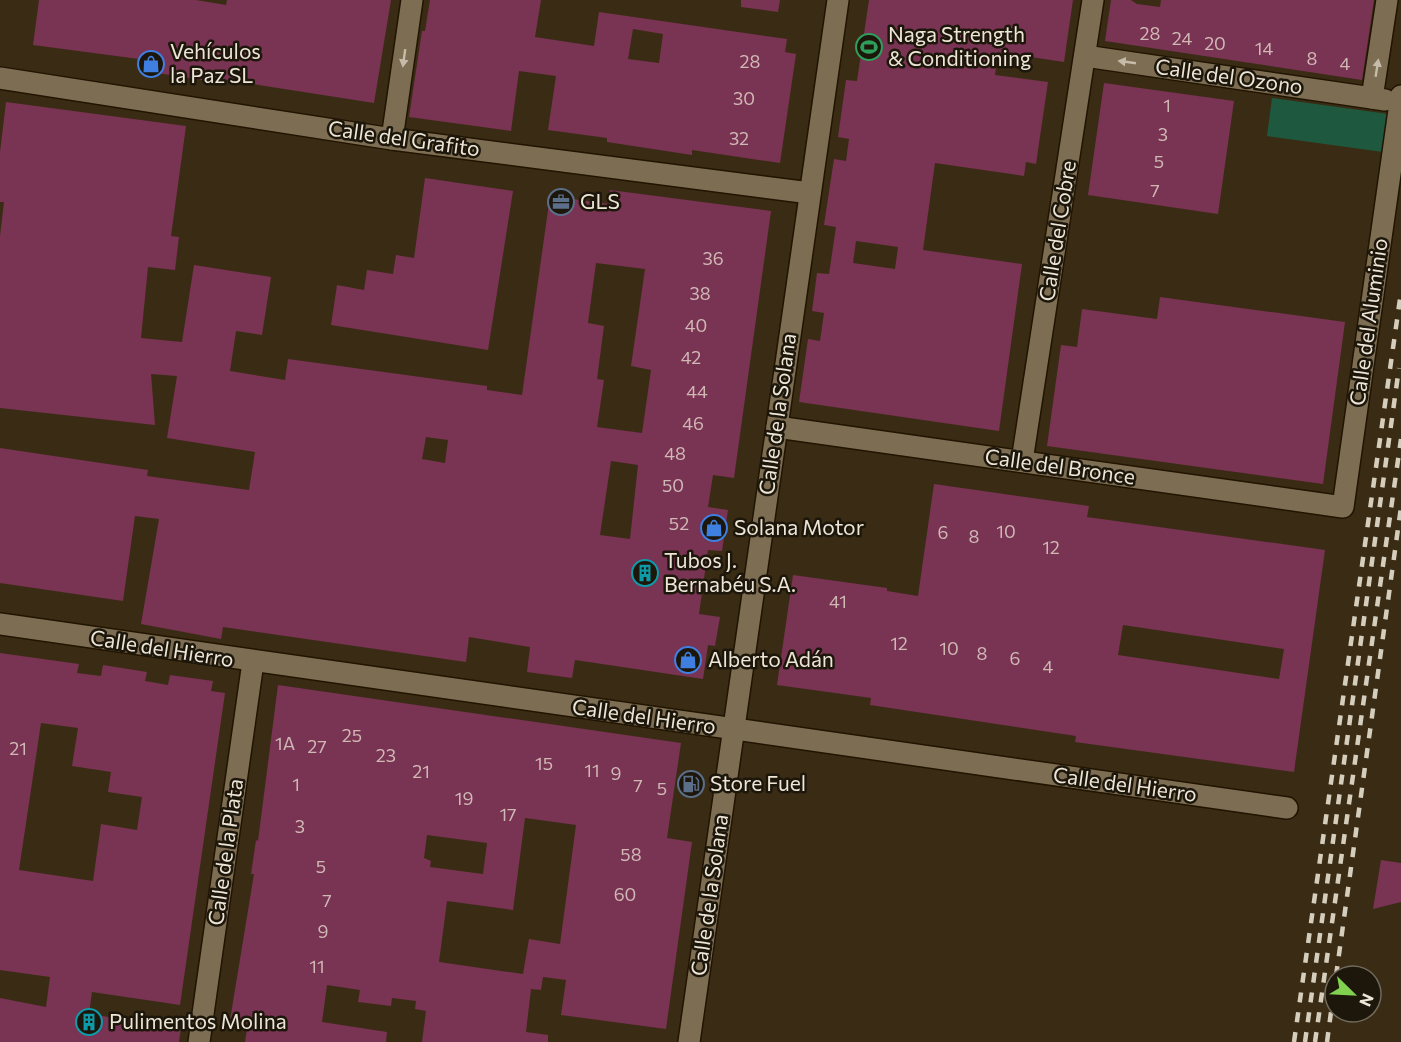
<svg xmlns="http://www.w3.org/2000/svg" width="1401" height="1042" viewBox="0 0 1401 1042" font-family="Commissioner,sans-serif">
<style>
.green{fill:#1e593f}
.building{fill:#793353;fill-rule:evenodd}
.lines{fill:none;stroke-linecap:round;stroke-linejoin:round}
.minor-casing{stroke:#211400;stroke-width:24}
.minor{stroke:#7c6d53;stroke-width:21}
.rail{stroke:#d6cebd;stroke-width:4.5;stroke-dasharray:10 10;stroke-linecap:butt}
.oneway{fill:#c5bba8}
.labels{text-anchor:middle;stroke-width:5;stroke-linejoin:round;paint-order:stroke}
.number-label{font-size:18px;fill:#d0b8b5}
.poi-label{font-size:21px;fill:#ede5d6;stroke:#1c160b;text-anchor:start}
.street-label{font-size:21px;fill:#ede5d6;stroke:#1c160b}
</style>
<rect width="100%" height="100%" fill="#3a2c14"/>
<!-- green -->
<polygon class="green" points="1272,98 1388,114 1383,152 1267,136"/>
<!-- building -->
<g class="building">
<polygon points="39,0 196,0 226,5 227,0 391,0 374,103 202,76 202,80 138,70 139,59 33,45"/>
<path d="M430,0H541L535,37L594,46L599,12L787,39L785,52L796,54L780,163L692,150V155L607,142V138L548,130L556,76L519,71L511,131L409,117L422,31H425ZM633,29L663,34L659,63L628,59Z"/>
<polygon points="741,0 780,0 778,12 741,7"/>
<path d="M869,0H1073L1064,62L998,52L995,75L1048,82L1036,164L1026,162L1024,176L935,163L923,250L1022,264L999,431L799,402L808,339L820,341L824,313L812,311L817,273L829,274L836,227L824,225L834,159L846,161L849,139L838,137L846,80L857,81ZM856,241L898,247L895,269L853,263Z"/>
<polygon points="1111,0 1131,0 1137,4 1160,7 1161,0 1374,0 1362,80 1105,41"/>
<polygon points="1104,83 1234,101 1218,214 1088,195"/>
<path d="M6,102L186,126L171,236L179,237L175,270L148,267L141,338L182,342L194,265L271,277L262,335L236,331L230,371L285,380L288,359L487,386V390L522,395L550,196L609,204L610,190L771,211L734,478L713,475L708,507L728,510L722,551L708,550L699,614L720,617L715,646L708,645L703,679L575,660L572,678L527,672L530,647L469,637L466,662L223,627L221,639L141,624L159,519L135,516L123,601L0,583V448L148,470L147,476L249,490L255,452L167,438L177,376L151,374L155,425L0,408V236L4,202H0V152ZM596,263L645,269L631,366L651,370L642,433L597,427L604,380L597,379L604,326L588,323ZM426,437L448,440L445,463L422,459ZM611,461L638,465L630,539L600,535Z"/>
<polygon points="425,178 513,191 488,350 331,325 337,285 364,290 367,270 393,274 396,255 414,258"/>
<polygon points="1160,297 1345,322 1323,484 1047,446 1061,345 1077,347 1082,309 1157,319"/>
<path d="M934,484L1089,506L1087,517L1325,550L1294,772L1075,742L1076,736L870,705L871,698L777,685L793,575L887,588V591L918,596ZM1123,625L1284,649L1279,679L1118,655Z"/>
<path d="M0,653L79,664L77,673L101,676L103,665L147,672L145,681L168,685L170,675L213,681L211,691L225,693L180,1005L92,992L89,1014L181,1028L179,1042H0V998L46,1007L50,977L0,970ZM41,723L78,728L72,766L111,772L108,792L142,797L137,830L101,824L93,881L19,870Z"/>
<path d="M278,685L681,743L667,838L692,842L666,1029L561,1015L566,980L543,977L541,990L531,989L526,1032L548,1035V1042H422L426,1011L415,1009L416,1001L392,998L391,1006L358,1002L360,990L327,985L322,1022L387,1032L386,1042H245L248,1023L230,1020L254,874H251L256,840L258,841ZM525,818L576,825L560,944L529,939L523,974L439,962L447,901L513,910ZM427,835L487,843L483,874L430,867L431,861L424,858Z"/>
<polygon points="1381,860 1401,863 1401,902 1373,909"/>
</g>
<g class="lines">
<defs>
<g id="minor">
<polyline points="1085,56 1372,98"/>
<polyline points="0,78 392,139 810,193"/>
<polyline points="1385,100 1372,98 1387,0"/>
<polyline points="392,139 412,0"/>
<polyline points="777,427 1343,507 1401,96"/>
<polyline points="1022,461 1093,0"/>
<polyline points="0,624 1287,808"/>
<polyline points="199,1042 253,662"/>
<polyline points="689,1042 838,0"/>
</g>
</defs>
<!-- minor casing -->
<use href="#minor" class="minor-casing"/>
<!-- minor -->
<use href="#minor" class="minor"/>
<!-- rail -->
<g class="rail">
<polyline points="1336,976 1401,507"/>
<polyline points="1294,1042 1401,292"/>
<polyline points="1305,1042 1399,368"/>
<polyline points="1315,1042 1401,439"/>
<polyline points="1327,1042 1335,982"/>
</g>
</g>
<!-- one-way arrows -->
<defs><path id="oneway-solid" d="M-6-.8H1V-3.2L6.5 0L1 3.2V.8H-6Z" transform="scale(1.5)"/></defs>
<g class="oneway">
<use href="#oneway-solid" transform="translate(404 58) rotate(98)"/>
<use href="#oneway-solid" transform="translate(1127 62) rotate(-172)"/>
<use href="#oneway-solid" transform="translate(1377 68) rotate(-81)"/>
</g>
<!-- icons -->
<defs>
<symbol id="stadium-ring" viewBox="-11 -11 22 22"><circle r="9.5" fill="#1c160b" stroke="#2e9e5b" stroke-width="1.5"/><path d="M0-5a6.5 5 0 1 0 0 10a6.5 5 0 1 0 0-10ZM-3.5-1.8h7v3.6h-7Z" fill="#2e9e5b"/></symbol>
<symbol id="shop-ring" viewBox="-11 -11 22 22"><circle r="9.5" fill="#1c160b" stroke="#3f7fe0" stroke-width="1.5"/><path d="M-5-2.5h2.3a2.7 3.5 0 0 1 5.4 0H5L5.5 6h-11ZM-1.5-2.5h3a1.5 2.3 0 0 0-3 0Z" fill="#3f7fe0"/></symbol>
<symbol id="office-ring" viewBox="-11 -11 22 22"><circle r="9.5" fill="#1c160b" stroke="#5c6f8a" stroke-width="1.5"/><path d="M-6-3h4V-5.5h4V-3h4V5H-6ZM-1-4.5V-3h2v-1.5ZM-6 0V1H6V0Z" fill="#5c6f8a"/></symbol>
<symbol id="building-ring" viewBox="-11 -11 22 22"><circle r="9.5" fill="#1c160b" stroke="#0f9aa8" stroke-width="1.5"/><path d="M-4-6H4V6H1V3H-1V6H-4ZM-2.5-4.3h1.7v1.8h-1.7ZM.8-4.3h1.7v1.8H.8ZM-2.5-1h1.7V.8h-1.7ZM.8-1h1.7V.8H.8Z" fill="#0f9aa8"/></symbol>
<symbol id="fuel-ring" viewBox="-11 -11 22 22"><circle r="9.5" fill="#1c160b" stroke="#5c6f8a" stroke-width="1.5"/><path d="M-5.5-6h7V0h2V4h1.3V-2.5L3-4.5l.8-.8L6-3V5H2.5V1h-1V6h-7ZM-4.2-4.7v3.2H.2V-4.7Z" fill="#5c6f8a"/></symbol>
</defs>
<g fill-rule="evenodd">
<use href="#stadium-ring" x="854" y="32" width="30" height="30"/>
<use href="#shop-ring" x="136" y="49" width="30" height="30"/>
<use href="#office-ring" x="546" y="187" width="30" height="30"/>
<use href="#shop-ring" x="699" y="513" width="30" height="30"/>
<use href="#building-ring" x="630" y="558" width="30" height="30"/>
<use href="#shop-ring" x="673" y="645" width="30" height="30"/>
<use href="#fuel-ring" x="676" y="769" width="30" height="30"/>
<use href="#building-ring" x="74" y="1007" width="30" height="30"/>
</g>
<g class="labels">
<!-- number labels -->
<g class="number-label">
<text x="1150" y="40">28</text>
<text x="1182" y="45">24</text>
<text x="1215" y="50">20</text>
<text x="1264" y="55">14</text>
<text x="1312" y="65">8</text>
<text x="750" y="68">28</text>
<text x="1345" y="70">4</text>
<text x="744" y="105">30</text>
<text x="1167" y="112">1</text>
<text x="1163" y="141">3</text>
<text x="739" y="145">32</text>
<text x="1159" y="168">5</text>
<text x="1155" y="197">7</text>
<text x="713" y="265">36</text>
<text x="700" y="300">38</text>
<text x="696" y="332">40</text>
<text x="691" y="364">42</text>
<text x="697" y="398">44</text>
<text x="693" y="430">46</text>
<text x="675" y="460">48</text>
<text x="673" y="492">50</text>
<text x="679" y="530">52</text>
<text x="1006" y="538">10</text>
<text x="943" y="539">6</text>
<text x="974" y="543">8</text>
<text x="1051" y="554">12</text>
<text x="838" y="608">41</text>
<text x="899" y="650">12</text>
<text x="949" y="655">10</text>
<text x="982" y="660">8</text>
<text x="1015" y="665">6</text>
<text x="1048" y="673">4</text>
<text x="352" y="742">25</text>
<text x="285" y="750">1A</text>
<text x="317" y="753">27</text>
<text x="18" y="755">21</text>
<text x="386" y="762">23</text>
<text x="544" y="770">15</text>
<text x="592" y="777">11</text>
<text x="421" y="778">21</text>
<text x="616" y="780">9</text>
<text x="296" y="791">1</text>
<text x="638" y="792">7</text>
<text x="662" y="795">5</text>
<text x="464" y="805">19</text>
<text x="508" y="821">17</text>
<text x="300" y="833">3</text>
<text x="631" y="861">58</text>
<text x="321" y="873">5</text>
<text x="625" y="901">60</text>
<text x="327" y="907">7</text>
<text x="323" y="938">9</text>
<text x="317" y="973">11</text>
</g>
<!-- poi labels -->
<g class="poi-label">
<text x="888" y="42">Naga Strength<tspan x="888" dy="24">&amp; Conditioning</tspan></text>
<text x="170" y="59">Vehículos<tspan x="170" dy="24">la Paz SL</tspan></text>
<text x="580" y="209">GLS</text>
<text x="734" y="535">Solana Motor</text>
<text x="664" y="568">Tubos J.<tspan x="664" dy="24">Bernabéu S.A.</tspan></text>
<text x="708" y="667">Alberto Adán</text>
<text x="710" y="791">Store Fuel</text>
<text x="109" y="1029">Pulimentos Molina</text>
</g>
<!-- street labels -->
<g class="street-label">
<text transform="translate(1229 77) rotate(8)" y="7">Calle del Ozono</text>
<text transform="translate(404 139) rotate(8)" y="7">Calle del Grafito</text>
<text transform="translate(1058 231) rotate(-81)" y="7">Calle del Cobre</text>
<text transform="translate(1369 322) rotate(-82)" y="7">Calle del Aluminio</text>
<text transform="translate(778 414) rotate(-82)" y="7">Calle de la Solana</text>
<text transform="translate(1060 467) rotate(8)" y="7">Calle del Bronce</text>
<text transform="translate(162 649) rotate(9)" y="7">Calle del Hierro</text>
<text transform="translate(644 717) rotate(8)" y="7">Calle del Hierro</text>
<text transform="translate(1125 785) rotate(8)" y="7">Calle del Hierro</text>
<text transform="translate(226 852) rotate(-82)" y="7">Calle de la Plata</text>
<text transform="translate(710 895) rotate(-82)" y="7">Calle de la Solana</text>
</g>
</g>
<!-- north arrow -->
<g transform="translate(1353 994) rotate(114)"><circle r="28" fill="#1c160b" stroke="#70695c" stroke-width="1.5"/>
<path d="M0-4.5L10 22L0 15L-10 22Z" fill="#82d04f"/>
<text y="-9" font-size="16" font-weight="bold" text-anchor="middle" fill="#ede5d6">N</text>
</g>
</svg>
